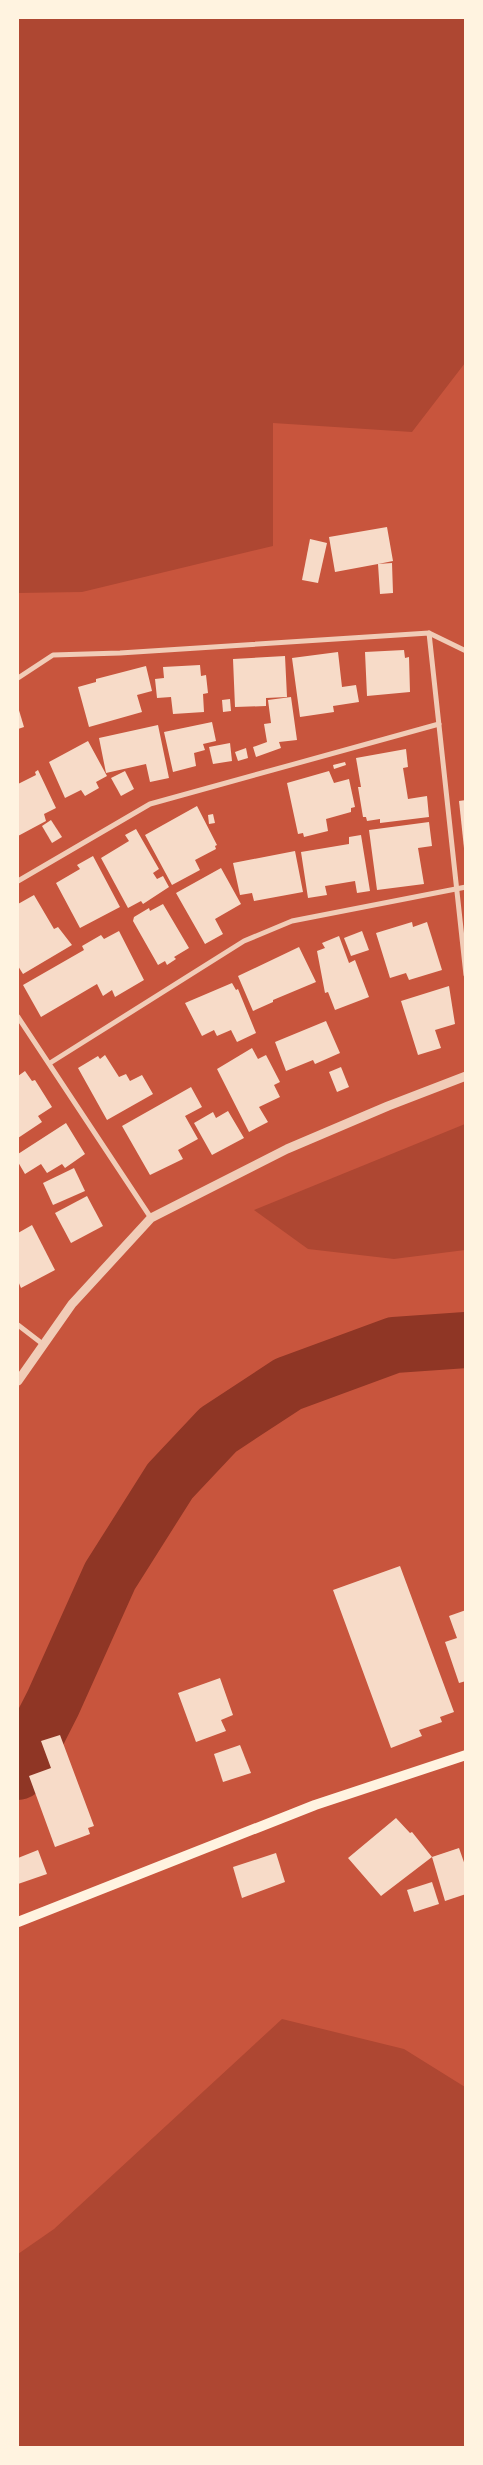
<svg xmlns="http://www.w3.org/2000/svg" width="483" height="2465" viewBox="0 0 483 2465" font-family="Manrope,sans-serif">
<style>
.green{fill:#ae4732}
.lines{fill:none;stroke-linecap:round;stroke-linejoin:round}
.river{stroke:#8f3625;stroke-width:56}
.building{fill:#f7dbc8}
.minor{stroke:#f1ccb7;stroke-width:5}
.tertiary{stroke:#f1ccb7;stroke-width:9}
.secondary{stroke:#fff3e0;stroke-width:10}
</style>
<rect width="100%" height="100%" fill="#c8553d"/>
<!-- green -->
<g class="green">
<polygon points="18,18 465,18 465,363 412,432 273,423 273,546 82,592 18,593"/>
<polygon points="465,1124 465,1250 394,1259 308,1249 254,1210"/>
<polygon points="282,2019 404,2049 465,2087 465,2447 18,2447 18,2254 54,2229"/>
</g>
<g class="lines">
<!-- river -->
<polyline class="river" points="18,1772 53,1703 110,1576 170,1481 218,1430 288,1384 394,1345 466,1340"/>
</g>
<!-- building -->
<g class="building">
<polygon points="387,527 393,561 378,564 392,563 393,593 380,594 378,564 335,572 329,537"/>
<polygon points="310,539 327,543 318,583 302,580"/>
<polygon points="404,650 405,658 409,657 410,692 367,696 365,652"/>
<polygon points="338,652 342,687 356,685 359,702 333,706 334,712 300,717 292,658"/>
<polygon points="285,656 287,697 266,698 266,706 235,707 233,659"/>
<polygon points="200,665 201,676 206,675 208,693 203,694 204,712 173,714 171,697 157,698 155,679 164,678 163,667"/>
<polygon points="146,666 152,691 137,695 142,712 89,727 78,687 96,682 96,679"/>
<polygon points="291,697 297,740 279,742 281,748 256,757 253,747 267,742 264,724 271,723 268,700"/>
<polygon points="230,699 231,711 223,712 222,700"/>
<polygon points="18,707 24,727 18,729"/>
<polygon points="212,722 216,741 203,744 205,750 194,753 196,766 173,772 164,732"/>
<polygon points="158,725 169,778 150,782 146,764 106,773 99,738"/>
<polygon points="88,741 107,776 96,782 99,788 85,796 81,790 65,798 49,762"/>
<polygon points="230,743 232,761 213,764 209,747"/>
<polygon points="246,748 248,758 238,761 235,752"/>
<polygon points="406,749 408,767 403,768 408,799 427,796 429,817 380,823 380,819 367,821 366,817 363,817 358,787 361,787 356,758"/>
<polygon points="345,762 346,765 334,769 333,765"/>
<polygon points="38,770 56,808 44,814 46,821 18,836 18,784 36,775 35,772"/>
<polygon points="125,771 134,789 121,796 111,778"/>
<polygon points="329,771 334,783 349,779 355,807 351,808 351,812 326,819 328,831 304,837 303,833 298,834 287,783"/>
<polygon points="466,800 466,848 464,848 459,801"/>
<polygon points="197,806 217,845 215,846 216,849 195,860 200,870 172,885 145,835"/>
<polygon points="213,814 215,823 209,824 208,815"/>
<polygon points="51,820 62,837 52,843 42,826"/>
<polygon points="429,822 432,846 418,848 424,884 377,890 369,830"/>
<polygon points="136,829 159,869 153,873 157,879 163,876 169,887 143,904 141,901 128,908 101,858 129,841 125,835"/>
<polygon points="361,835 370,891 357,893 355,881 325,886 327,895 308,898 301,852 349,844 349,837"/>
<polygon points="295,851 303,892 254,901 252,893 240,895 233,863"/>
<polygon points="93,856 120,907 80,928 56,883 80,869 77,865"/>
<polygon points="221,868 241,904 215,919 223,934 205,944 176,893"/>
<polygon points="34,895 54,929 58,927 72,945 23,974 18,966 18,904"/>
<polygon points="163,904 189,948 174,957 176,959 167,965 165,961 158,965 133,921 134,917 149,908 150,911"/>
<polygon points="412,922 413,927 427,922 442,970 409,980 406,973 390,978 376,933"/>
<polygon points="119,931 144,980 115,997 112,990 103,996 97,984 41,1017 23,985 84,950 82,946 101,935 104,939"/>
<polygon points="362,931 369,950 351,956 344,938"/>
<polygon points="339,936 349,963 355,960 369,997 335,1010 328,992 325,993 317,951 325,948 322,943"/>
<polygon points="299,947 316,982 273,1000 273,1002 253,1011 238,976"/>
<polygon points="232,983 236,990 238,989 256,1033 237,1042 231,1030 217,1036 214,1030 202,1036 185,1003"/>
<polygon points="449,986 455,1024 435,1030 441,1048 418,1055 401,1001"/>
<polygon points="326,1021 340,1053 315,1064 313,1060 286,1071 275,1042"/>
<polygon points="252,1048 258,1059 266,1055 280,1082 274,1085 280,1097 259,1107 268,1122 249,1132 217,1069"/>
<polygon points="105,1055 119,1077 126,1074 130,1081 142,1075 153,1094 107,1120 78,1068 98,1056 100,1059"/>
<polygon points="341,1067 349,1087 337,1092 329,1072"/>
<polygon points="25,1071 32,1081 35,1080 52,1107 38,1116 42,1122 18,1138 18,1076"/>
<polygon points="191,1087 202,1107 185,1116 198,1139 178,1150 183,1159 150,1175 122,1126"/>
<polygon points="228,1111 244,1138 212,1155 194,1123 213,1112 216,1118"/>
<polygon points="66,1123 85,1154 65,1168 62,1164 47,1173 41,1164 25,1174 18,1162 18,1154"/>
<polygon points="74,1168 85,1191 53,1205 43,1183"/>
<polygon points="87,1196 103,1226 71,1243 55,1213"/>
<polygon points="32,1225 55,1270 21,1288 18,1281 18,1233"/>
<polygon points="400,1566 454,1712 440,1717 442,1722 419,1730 422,1736 391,1748 333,1590"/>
<polygon points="466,1610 466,1681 459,1683 445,1642 457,1638 449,1616"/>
<polygon points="220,1678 233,1715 221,1720 226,1731 196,1742 178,1693"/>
<polygon points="60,1735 94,1826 88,1828 90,1834 55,1847 29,1776 51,1768 41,1741"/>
<polygon points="240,1745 251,1773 223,1782 214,1754"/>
<polygon points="396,1818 410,1833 412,1832 432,1857 459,1848 466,1868 466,1894 445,1901 432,1857 381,1896 348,1858"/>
<polygon points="38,1850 47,1874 18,1884 18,1858"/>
<polygon points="276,1853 285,1882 242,1898 233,1867"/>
<polygon points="432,1882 439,1904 414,1912 407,1890"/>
</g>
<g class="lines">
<!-- minor -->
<g class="minor">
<polyline points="429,633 466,975"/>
<polyline points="18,678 53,655 120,653 429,633 466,651"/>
<polyline points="18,881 150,804 439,724"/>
<polyline points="18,1017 151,1218"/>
<polyline points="50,1063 244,941 292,921 466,887"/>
<polyline points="18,1325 44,1345"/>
</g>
<!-- tertiary -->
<polyline class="tertiary" points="18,1381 72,1304 151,1218 287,1149 388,1106 466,1076"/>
<!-- secondary -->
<polyline class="secondary" points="18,1922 315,1805 466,1755"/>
</g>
<!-- border -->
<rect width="483" height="2465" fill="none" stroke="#fff3e0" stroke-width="38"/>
</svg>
